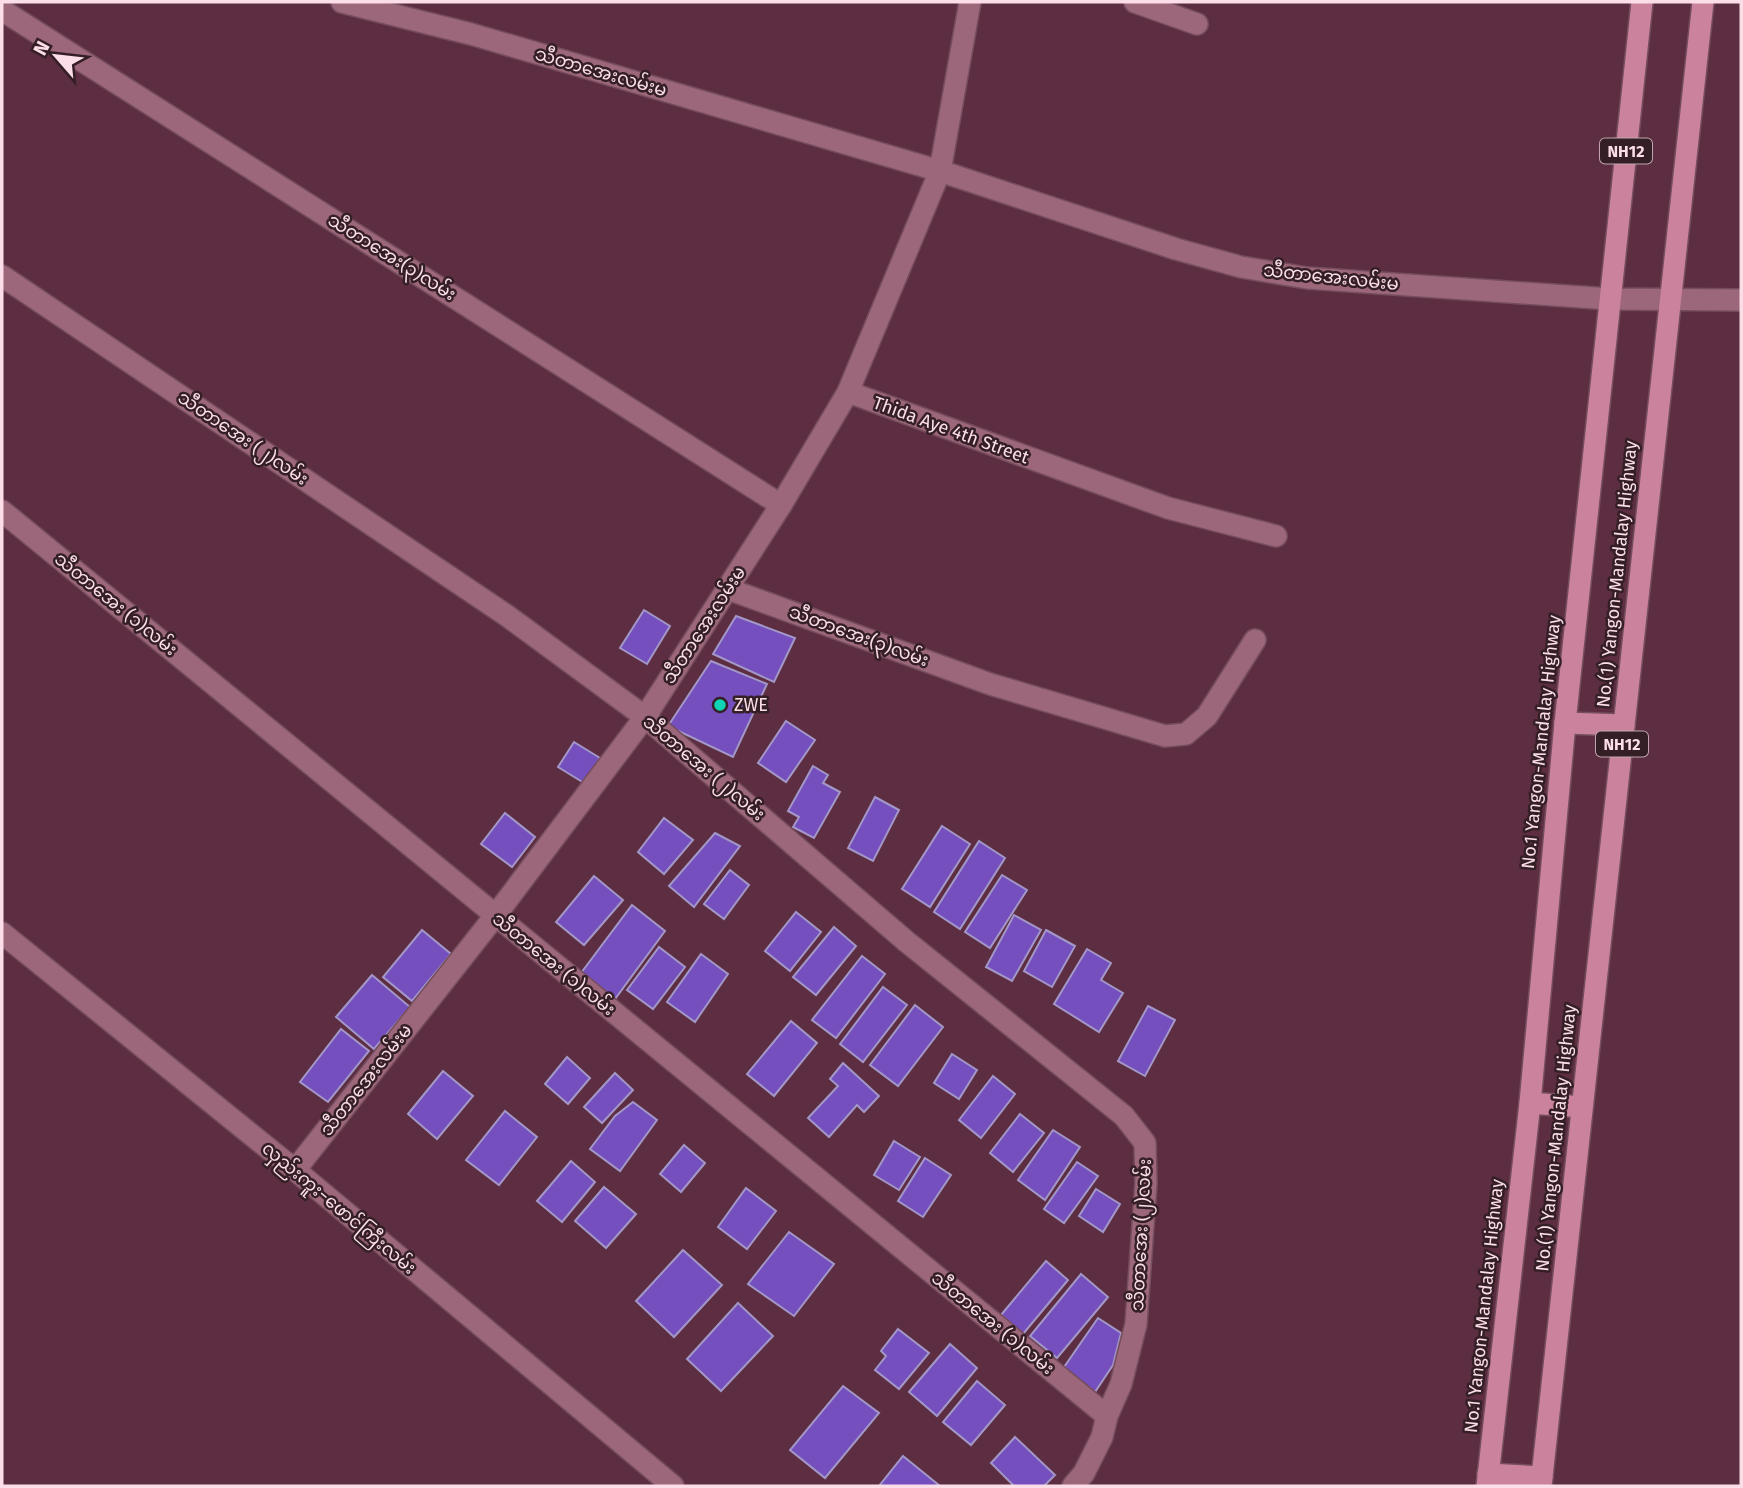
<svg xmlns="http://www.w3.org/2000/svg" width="1743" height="1488" viewBox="0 0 1743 1488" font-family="'Fira Sans','Noto Sans Myanmar',sans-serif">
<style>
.building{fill:#754fbd;stroke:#a397c8;stroke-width:2}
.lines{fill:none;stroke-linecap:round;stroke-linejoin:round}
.street-casing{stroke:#754d5d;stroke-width:24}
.secondary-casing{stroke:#754d5d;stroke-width:24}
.highway-casing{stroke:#754d5d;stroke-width:24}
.street{stroke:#9c677a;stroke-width:21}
.secondary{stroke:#9c677a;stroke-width:21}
.highway{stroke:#ca829d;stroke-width:21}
.poi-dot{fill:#10d5b4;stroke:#351f27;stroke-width:2.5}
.labels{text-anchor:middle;stroke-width:5;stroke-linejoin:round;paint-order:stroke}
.shield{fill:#351f27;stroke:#c0a5ae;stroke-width:2}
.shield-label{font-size:16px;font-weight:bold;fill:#fcdee8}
.street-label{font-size:18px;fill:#fcdee8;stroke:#351f27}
.poi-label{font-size:18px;fill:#fcdee8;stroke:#351f27;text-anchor:start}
</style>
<rect width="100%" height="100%" fill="#5d2e41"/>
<!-- building -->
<g class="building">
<polygon points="644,610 670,626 647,664 620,648"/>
<polygon points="736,616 795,638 774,682 713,654"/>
<polygon points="711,661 767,684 733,757 668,726"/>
<polygon points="786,721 815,740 786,782 758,763"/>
<polygon points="574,742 600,758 584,783 558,767"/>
<polygon points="813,766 828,775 823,783 840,792 814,838 793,827 799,817 788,811"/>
<polygon points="875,797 899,810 873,861 848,848"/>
<polygon points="505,813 535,837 512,867 481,844"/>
<polygon points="664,818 693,840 664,874 638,852"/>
<polygon points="942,826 970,844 930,907 902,889"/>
<polygon points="715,833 740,846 694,907 669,886"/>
<polygon points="979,841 1005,858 960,929 934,912"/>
<polygon points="730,870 749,885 724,919 704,904"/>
<polygon points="1002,875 1027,890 990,948 965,932"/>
<polygon points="594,876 623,900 584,945 556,922"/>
<polygon points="632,905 665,931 615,999 581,973"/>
<polygon points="796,912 821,932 790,971 765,951"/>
<polygon points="1014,915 1041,930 1012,981 986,967"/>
<polygon points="834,927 856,946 816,995 793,977"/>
<polygon points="422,930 451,954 412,1001 383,977"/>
<polygon points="1046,930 1075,946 1052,987 1024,971"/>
<polygon points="659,947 685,967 653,1009 627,990"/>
<polygon points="1087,949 1111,963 1101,980 1123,993 1099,1032 1054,1004"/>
<polygon points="701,954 728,974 695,1022 667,1002"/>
<polygon points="862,956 885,974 836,1038 812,1020"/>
<polygon points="372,975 410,1007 374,1049 336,1017"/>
<polygon points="883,987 907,1005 863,1062 840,1044"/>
<polygon points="915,1005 943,1027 898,1086 870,1065"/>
<polygon points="1148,1006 1175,1020 1145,1076 1118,1061"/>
<polygon points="791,1021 817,1043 774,1096 747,1074"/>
<polygon points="341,1029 369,1051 328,1102 300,1082"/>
<polygon points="952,1054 977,1070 959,1099 934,1083"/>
<polygon points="567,1057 590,1078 568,1104 545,1084"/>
<polygon points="843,1063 879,1096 864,1112 857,1105 829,1137 808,1118 838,1086 830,1079"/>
<polygon points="443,1071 473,1096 437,1139 408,1114"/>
<polygon points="615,1073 633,1090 602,1123 584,1107"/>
<polygon points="993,1076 1015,1094 981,1138 959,1120"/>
<polygon points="633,1102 657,1120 620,1171 590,1149 615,1116"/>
<polygon points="505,1111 537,1137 499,1185 466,1160"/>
<polygon points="1020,1114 1044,1133 1013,1172 990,1153"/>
<polygon points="1053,1130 1080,1147 1045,1200 1018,1180"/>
<polygon points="894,1141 920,1157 899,1190 874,1175"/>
<polygon points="684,1145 705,1163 681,1192 660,1174"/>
<polygon points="925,1158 951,1175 923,1217 898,1201"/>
<polygon points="571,1161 595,1182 562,1222 537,1201"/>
<polygon points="1077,1162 1098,1176 1064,1223 1044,1209"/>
<polygon points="604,1187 636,1214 606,1248 575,1221"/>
<polygon points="746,1188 776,1211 747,1249 718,1227"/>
<polygon points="1096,1189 1120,1204 1103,1232 1079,1216"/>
<polygon points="789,1232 834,1264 794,1316 748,1284"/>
<polygon points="683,1250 722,1285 674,1337 636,1301"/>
<polygon points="1046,1261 1068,1280 1023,1334 1001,1315"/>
<polygon points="1081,1274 1108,1297 1057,1358 1030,1336"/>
<polygon points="738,1303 773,1336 721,1391 687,1359"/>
<polygon points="1098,1318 1121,1333 1113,1365 1095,1392 1062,1370"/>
<polygon points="898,1329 929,1353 899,1389 875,1370 886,1356 881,1351"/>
<polygon points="950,1344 977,1368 937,1416 909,1392"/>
<polygon points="977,1381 1005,1405 971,1445 943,1422"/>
<polygon points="843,1386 879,1413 825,1478 790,1450"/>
<polygon points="1015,1437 1055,1475 1044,1486 1014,1486 991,1463"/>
<polygon points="903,1456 940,1486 879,1486"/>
</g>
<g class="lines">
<defs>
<g id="street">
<polyline points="342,2 471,34 940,171 1176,249 1241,267 1307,278 1610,299 1741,300"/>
<polyline points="1135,2 1197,24"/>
<polyline points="2,10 781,505"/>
<polyline points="2,276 506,615 645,717 907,942 1124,1116 1145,1143 1146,1183 1136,1324 1121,1384 1107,1416 1102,1437 1084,1473 1073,1486"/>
<polyline points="848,392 1168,508 1276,536"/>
<polyline points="2,511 1107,1416"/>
<polyline points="728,589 990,684 1165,736 1186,734 1207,716 1255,640"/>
<polyline points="295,1170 495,916 645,717 781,505 848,392 940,171 970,2"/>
</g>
<polyline id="secondary" points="2,933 295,1170 673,1486"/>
<g id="highway">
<polyline points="1565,723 1624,725"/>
<polyline points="1530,1103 1582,1107"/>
<polyline points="1488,1474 1542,1477"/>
<polyline points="1487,1486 1530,1103 1565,723 1642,2"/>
<polyline points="1541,1486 1703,2"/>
</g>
</defs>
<!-- street casing -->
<use href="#street" class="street-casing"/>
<!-- secondary casing -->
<use href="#secondary" class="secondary-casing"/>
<!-- highway casing -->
<use href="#highway" class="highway-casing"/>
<!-- street -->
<use href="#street" class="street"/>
<!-- secondary -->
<use href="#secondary" class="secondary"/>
<!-- highway -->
<use href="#highway" class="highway"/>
</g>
<!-- markers -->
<circle class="poi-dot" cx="720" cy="705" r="7"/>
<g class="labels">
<!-- shield labels -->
<g class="shield">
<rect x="1600" y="138.5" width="52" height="25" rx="5"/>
<rect x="1596" y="731.5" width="52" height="25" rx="5"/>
</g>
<g class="shield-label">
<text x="1626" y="157">NH12</text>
<text x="1622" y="750">NH12</text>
</g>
<!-- street labels -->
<g class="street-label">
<text transform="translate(601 72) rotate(16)" y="6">သီတာအေးလမ်းမ</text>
<text transform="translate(392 257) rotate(32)" y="6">သီတာအေး(၃)လမ်း</text>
<text transform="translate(1331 277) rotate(6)" y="6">သီတာအေးလမ်းမ</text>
<text transform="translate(951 430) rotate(20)" y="6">Thida Aye 4th Street</text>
<text transform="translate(243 438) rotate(34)" y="6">သီတာအေး (၂)လမ်း</text>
<text transform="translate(1617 574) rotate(-84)" y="6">No.(1) Yangon-Mandalay Highway</text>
<text transform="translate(116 604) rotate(39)" y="6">သီတာအေး (၁)လမ်း</text>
<text transform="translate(704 625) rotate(-57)" y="6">သီတာအေးလမ်းမ</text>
<text transform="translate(859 636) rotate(20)" y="6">သီတာအေး(၃)လမ်း</text>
<text transform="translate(1541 742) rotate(-84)" y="6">No.1 Yangon-Mandalay Highway</text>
<text transform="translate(704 768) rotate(40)" y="6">သီတာအေး (၂)လမ်း</text>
<text transform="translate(554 964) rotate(39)" y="6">သီတာအေး (၁)လမ်း</text>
<text transform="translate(366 1080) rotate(-52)" y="6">သီတာအေးလမ်းမ</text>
<text transform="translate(1556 1138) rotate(-84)" y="6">No.(1) Yangon-Mandalay Highway</text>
<text transform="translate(339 1208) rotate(40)" y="6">လှည်းကူး−ဖောင်ကြီးလမ်း</text>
<text transform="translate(1141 1235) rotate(-87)" y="6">သီတာအေး (၂)လမ်း</text>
<text transform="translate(1484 1306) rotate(-84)" y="6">No.1 Yangon-Mandalay Highway</text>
<text transform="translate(993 1323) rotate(39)" y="6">သီတာအေး (၁)လမ်း</text>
</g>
<!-- poi labels -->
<g class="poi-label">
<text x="734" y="711">ZWE</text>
</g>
</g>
<!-- border -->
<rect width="1743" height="1488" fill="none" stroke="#fcdee8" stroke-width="7"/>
<!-- north arrow -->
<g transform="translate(56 56) rotate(298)" stroke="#351f27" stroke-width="5" paint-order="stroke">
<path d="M0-5L12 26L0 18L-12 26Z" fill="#fcdee8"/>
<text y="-10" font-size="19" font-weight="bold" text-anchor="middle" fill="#fcdee8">N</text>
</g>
</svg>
